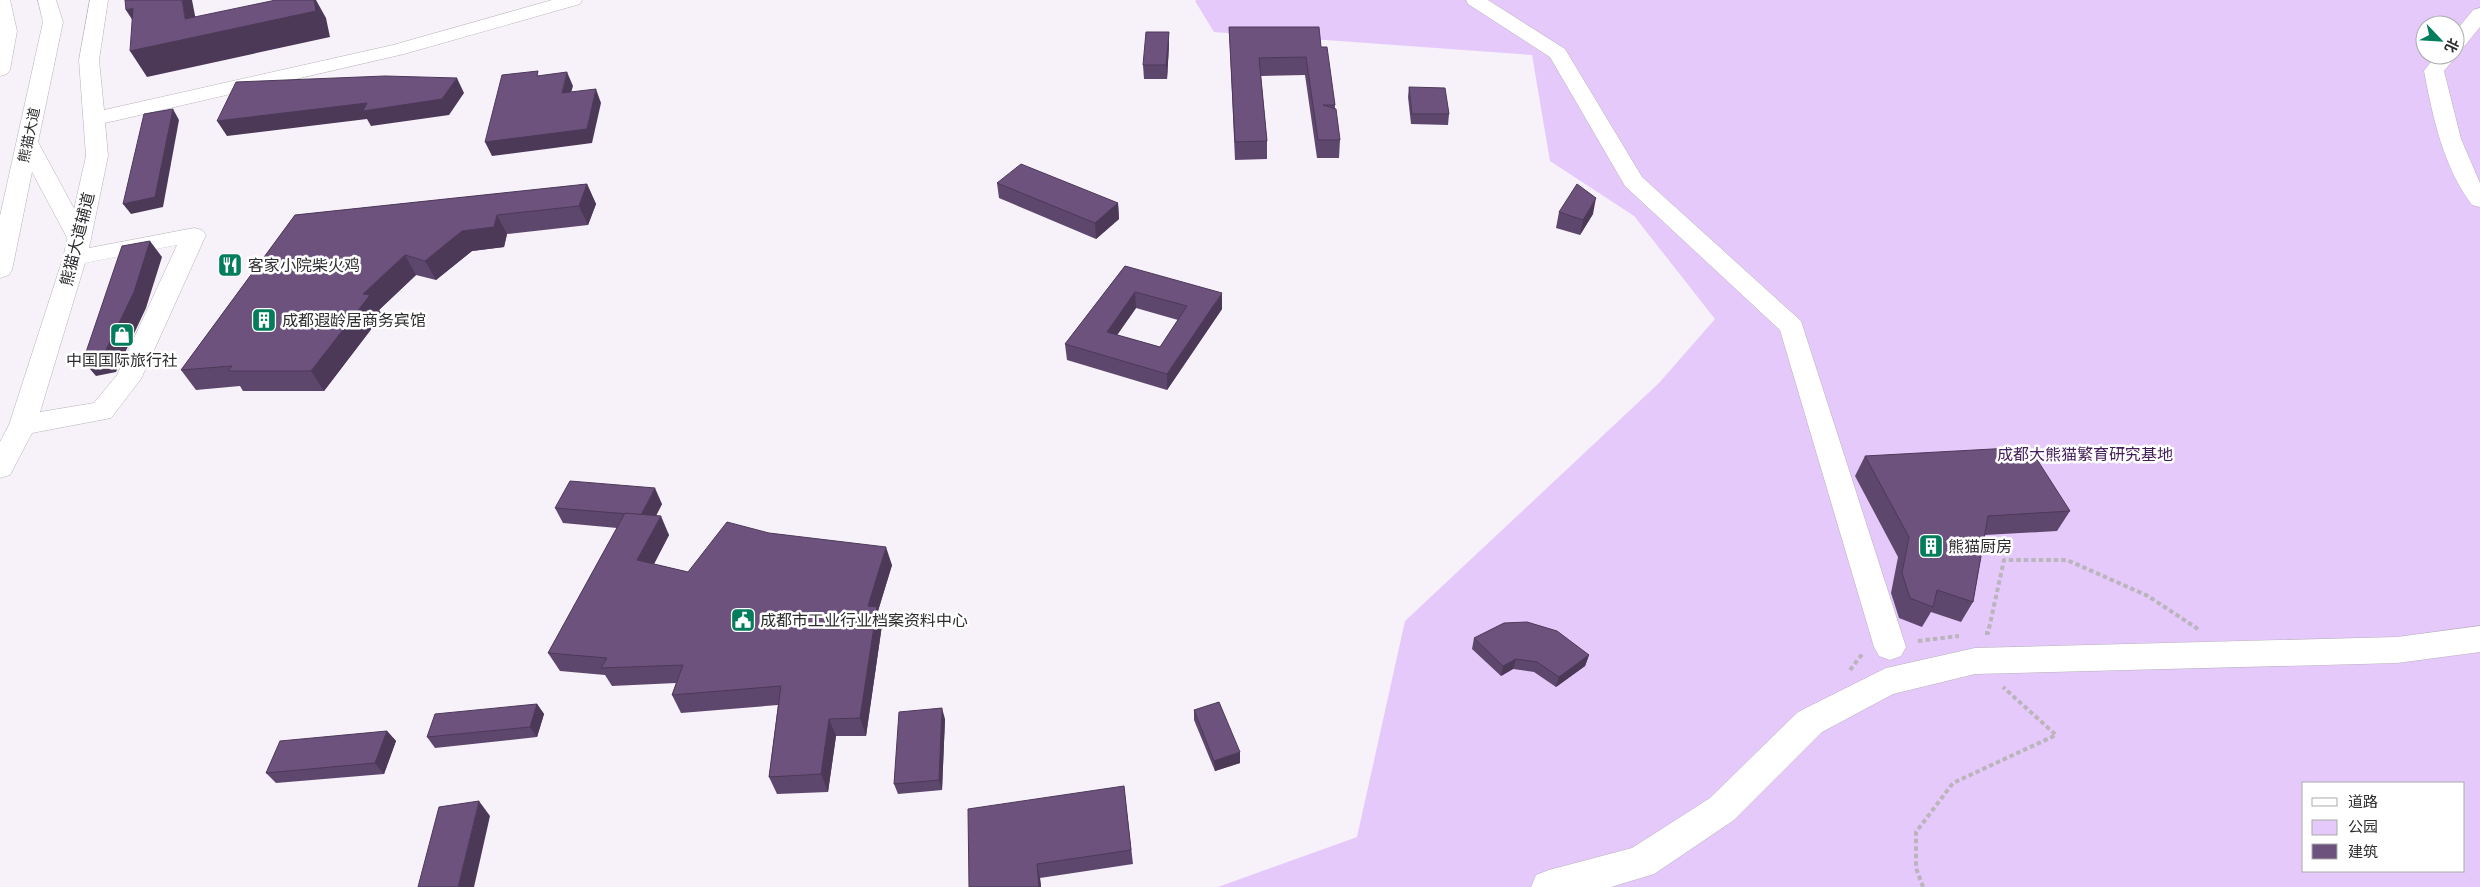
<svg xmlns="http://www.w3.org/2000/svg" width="2480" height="887" viewBox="0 0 2480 887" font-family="Poppins,'Noto Sans SC',sans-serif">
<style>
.green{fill:#e6c9fb;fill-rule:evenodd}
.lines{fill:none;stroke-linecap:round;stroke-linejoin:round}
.minor-casing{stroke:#b6b2b9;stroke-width:1}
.major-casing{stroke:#b6b2b9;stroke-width:1}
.path{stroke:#b9b5bb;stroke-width:4;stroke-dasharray:4.5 3;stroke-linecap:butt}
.minor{fill:#fff;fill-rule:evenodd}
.major{fill:#fff;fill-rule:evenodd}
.wall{fill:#5e476c;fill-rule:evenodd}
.shaded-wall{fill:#4c3958}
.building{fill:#6d527e;stroke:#4c3958;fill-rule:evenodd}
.labels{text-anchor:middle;stroke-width:5;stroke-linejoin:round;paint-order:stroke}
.far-street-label{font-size:14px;fill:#2d2c2f;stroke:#fff}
.street-label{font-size:16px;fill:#2d2c2f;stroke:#fff}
.poi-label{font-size:16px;fill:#2d2c2f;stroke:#fff;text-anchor:start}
.park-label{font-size:16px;fill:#441e59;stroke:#fff}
</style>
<rect width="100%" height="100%" fill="#f7f2fa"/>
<!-- green -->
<path class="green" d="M1197,0H2480V887H1218L1357,837L1405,621L1659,383L1715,319L1634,216L1550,161L1532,55L1214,32L1195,1ZM2425,25H2455V55H2425ZM2304,783H2464V871H2304Z"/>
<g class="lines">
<defs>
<g id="minor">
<path d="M90,0H108L99,60L104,110L393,45L552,0H582L580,4L404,54L105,123L108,156L89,248L194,228L202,230L206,235L141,379L111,418L32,433L10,475L0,478V442L9,425L63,258L86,156L79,60ZM177,245L117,375L94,403L40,412L85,263Z"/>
<polygon points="1466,0 1488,0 1565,49 1642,177 1801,321 1906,647 1901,656 1890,660 1879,656 1874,647 1780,330 1625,186 1550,57 1468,4"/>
<polygon points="2480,8 2480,27 2462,49 2455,51 2455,32 2473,10"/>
<path d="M2455,52L2457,55L2444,71L2461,139L2480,183V207L2472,205C2443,166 2433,118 2424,71L2436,55H2455Z"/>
<polygon points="2480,626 2480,652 2397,663 1975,674 1893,694 1822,732 1734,820 1654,874 1611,887 1531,887 1536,875 1549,870 1632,848 1710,798 1798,712 1886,668 1975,648 2397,637"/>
</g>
<g id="major">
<polygon points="0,0 10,0 17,31 10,70 7,74 0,76"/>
<polygon points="38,0 56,0 63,22 38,142 91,240 87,245 79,247 71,245 32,172 12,270 9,275 0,278 0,216 43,22"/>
</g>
</defs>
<!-- minor casing -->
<use href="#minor" class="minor-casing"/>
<!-- major casing -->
<use href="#major" class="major-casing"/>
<!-- path -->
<g class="path">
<polyline points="1985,633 1988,633 2004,560 2067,560 2148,596 2198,629"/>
<polyline points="1918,641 1959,636"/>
<polyline points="1850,670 1863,653"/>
<polyline points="1923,887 1916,868 1916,832 1953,783 2056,735 2003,687"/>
</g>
<!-- minor -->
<use href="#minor" class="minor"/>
<!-- major -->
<use href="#major" class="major"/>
</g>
<!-- wall -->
<g class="wall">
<polygon points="1229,27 1321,47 1335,105 1335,109 1340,140 1339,158 1317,158 1305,75 1261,76 1267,141 1267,159 1235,160"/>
<polygon points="1169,45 1167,79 1144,79 1143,65"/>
<polygon points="1409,87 1449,114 1448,125 1411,124 1408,97"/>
<polygon points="997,183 1118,203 1119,219 1096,239 999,198"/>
<polygon points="587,184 596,204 588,225 507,234 504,247 472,251 436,280 416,275 379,310 382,315 324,391 243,391 240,386 196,390 181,370 295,215"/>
<polygon points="1559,212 1593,214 1580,235 1556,228"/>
<path d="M1125,266L1222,309L1167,390L1067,360L1065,344ZM1136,308L1178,320L1160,347L1117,335Z"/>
<polygon points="1865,456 2070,511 2057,531 1985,535 1973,602 1961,622 1931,612 1922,627 1899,618 1891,593 1898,557 1855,476"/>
<polygon points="662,504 656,516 669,535 654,564 688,572 892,565 878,611 882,625 866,736 836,736 828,792 777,794 769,777 778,705 681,713 672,695 676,683 612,686 605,675 560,671 548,653 617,528 563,523 555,508"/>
<polygon points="1474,638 1589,655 1585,666 1556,687 1534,672 1513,669 1501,676 1472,649"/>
<polygon points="537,704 544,714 537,737 435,748 427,737"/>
<polygon points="1194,710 1240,763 1215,771 1194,720"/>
<polygon points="945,719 942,790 898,794 894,784"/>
<polygon points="387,731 396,741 384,774 276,783 266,773"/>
<polygon points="1124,786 1133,864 1040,878 1041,887 969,887"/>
</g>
<!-- shaded-wall -->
<g class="shaded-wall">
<polygon points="182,0 192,0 199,36 314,0 316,0 326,18 330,37 147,77 130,51 185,19"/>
<polygon points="133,8 142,35 126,10"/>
<polygon points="1169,32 1169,45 1167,79 1166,65"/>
<polygon points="567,72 573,86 567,107 562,93"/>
<polygon points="457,78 464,93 449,115 371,126 367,119 227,136 217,121"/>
<polygon points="596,89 601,103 592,143 492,156 485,142"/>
<polygon points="173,109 179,120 163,207 131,214 123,204"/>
<polygon points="587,184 596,204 588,225 579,206"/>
<polygon points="1596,198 1593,214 1580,235 1583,220"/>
<polygon points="1118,203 1119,219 1096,239 1095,223"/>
<polygon points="497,215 507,234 504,247 472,251 436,280 425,261 462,231"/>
<polygon points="150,241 162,257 146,308 116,372 96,376 83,361"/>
<polygon points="405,255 416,275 379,310 382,315 324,391 311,371 363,294"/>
<polygon points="1135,292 1136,308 1108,348 1107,332"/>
<polygon points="1222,293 1222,309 1167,390 1167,374"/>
<polygon points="655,488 662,504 648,530 641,515"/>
<polygon points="661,516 669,535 646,579 637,560"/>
<polygon points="886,547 892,565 878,611 882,625 866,736 860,718 868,606"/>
<polygon points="1589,655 1585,666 1556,687 1559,677"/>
<polygon points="1516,659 1513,669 1501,676 1503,666"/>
<polygon points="537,704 544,714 537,737 530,727"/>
<polygon points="942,708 945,719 942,790 939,780"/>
<polygon points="829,719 836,736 828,792 821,774"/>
<polygon points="387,731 396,741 384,774 375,763"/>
<polygon points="1240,752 1240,763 1215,771 1214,761"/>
<polygon points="479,801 490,816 474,887 458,887"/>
<polygon points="1037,864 1040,878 1041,887 1039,887"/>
</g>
<!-- building -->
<g class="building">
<polygon points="125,0 182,0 185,19 276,0 314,0 316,11 130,51 133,8 126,10"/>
<polygon points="1229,27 1319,27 1321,47 1327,47 1335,105 1323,105 1336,109 1340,140 1318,140 1306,57 1259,58 1267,141 1235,142"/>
<polygon points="1146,32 1169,32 1166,65 1143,65"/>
<polygon points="538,71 537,76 567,72 562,93 596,89 587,129 485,142 502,75"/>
<polygon points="385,76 457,78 442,99 363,111 367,103 217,121 236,82"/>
<polygon points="1409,87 1445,88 1449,114 1412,114"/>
<polygon points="173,109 155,197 123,204 144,114"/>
<polygon points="1021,164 1118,203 1095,223 997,183"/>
<polygon points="587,184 579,206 497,215 494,227 462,231 425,261 405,255 363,294 370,295 311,371 228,371 232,366 181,370 295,215"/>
<polygon points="1577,184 1596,198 1583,220 1559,212"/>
<polygon points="150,241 134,292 103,356 83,361 122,246"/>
<path d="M1125,266L1222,293L1167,374L1065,344ZM1135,292L1187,306L1160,347L1107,332Z"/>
<polygon points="2029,447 2070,511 1988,516 1973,602 1937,590 1933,607 1910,598 1902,573 1909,537 1865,456"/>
<polygon points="570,481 655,488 641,515 555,508"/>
<polygon points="625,513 661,516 637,560 688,572 727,522 769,533 886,547 868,606 877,607 860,718 829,719 821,774 769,777 781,686 672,695 683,665 601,668 607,658 548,653"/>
<polygon points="1527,622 1557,631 1589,655 1559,677 1537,662 1516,659 1503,666 1474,638 1504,623"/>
<polygon points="1219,702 1240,752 1214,761 1194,710"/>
<polygon points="537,704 530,727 427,737 435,714"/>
<polygon points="942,708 939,780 894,784 899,712"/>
<polygon points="387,731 375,763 266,773 280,741"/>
<polygon points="1124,786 1131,850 1037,864 1039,887 969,887 968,809"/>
<polygon points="479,801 458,887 418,887 439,807"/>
</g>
<!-- icons -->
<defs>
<symbol id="restaurant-square" viewBox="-11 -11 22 22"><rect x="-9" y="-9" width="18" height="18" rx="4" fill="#037d5c" stroke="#fff"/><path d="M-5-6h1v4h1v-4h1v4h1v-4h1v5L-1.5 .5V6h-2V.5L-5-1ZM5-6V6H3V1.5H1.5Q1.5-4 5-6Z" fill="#fff"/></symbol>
<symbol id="building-square" viewBox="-11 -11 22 22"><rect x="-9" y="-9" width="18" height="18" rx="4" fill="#037d5c" stroke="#fff"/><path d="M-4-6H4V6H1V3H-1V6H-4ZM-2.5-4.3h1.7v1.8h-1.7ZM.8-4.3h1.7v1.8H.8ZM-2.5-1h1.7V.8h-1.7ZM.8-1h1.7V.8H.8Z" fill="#fff"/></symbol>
<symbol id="shop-square" viewBox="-11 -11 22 22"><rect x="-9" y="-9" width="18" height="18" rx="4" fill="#037d5c" stroke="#fff"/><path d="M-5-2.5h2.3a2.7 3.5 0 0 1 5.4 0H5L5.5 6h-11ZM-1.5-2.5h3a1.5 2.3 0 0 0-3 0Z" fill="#fff"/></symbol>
<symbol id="civic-square" viewBox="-11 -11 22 22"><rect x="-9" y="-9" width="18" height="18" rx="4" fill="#037d5c" stroke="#fff"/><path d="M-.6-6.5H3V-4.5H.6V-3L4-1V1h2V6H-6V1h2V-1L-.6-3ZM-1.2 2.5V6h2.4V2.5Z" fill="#fff"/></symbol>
</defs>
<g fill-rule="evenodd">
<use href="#restaurant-square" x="216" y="251" width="28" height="28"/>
<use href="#building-square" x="250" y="306" width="28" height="28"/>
<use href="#shop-square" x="108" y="321" width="28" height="28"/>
<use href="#building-square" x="1917" y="532" width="28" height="28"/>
<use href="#civic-square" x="729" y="606" width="28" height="28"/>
</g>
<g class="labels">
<!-- far-street labels -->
<g class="far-street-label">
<text transform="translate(29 135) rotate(-78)" y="5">熊猫大道</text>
</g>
<!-- street labels -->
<g class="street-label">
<text transform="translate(77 239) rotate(-76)" y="6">熊猫大道辅道</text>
</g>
<!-- poi labels -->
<g class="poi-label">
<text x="248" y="271">客家小院柴火鸡</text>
<text x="282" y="326">成都遐龄居商务宾馆</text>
<text x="122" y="366" text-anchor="middle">中国国际旅行社</text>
<text x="1948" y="552">熊猫厨房</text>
<text x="760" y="626">成都市工业行业档案资料中心</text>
</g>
<!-- park labels -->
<g class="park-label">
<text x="2085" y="460">成都大熊猫繁育研究基地</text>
</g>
</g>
<!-- legend -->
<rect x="2302" y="782" width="162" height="90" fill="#ffffff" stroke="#ababac"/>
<rect x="2312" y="798" width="25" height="8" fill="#ffffff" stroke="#ababac"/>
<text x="2348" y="807" font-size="15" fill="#2d2c2f">道路</text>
<rect x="2312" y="820" width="25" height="15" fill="#e6c9fb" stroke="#ababac"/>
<text x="2348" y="832" font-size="15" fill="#2d2c2f">公园</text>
<rect x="2312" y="844" width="25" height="15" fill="#6d527e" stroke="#ababac"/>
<text x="2348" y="857" font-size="15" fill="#2d2c2f">建筑</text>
<!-- north arrow -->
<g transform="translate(2440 40) rotate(115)"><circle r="24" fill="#ffffff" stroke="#ababac"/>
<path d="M0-4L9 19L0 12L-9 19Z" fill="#037d5c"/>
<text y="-8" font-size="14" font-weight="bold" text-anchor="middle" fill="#2d2c2f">北</text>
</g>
</svg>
